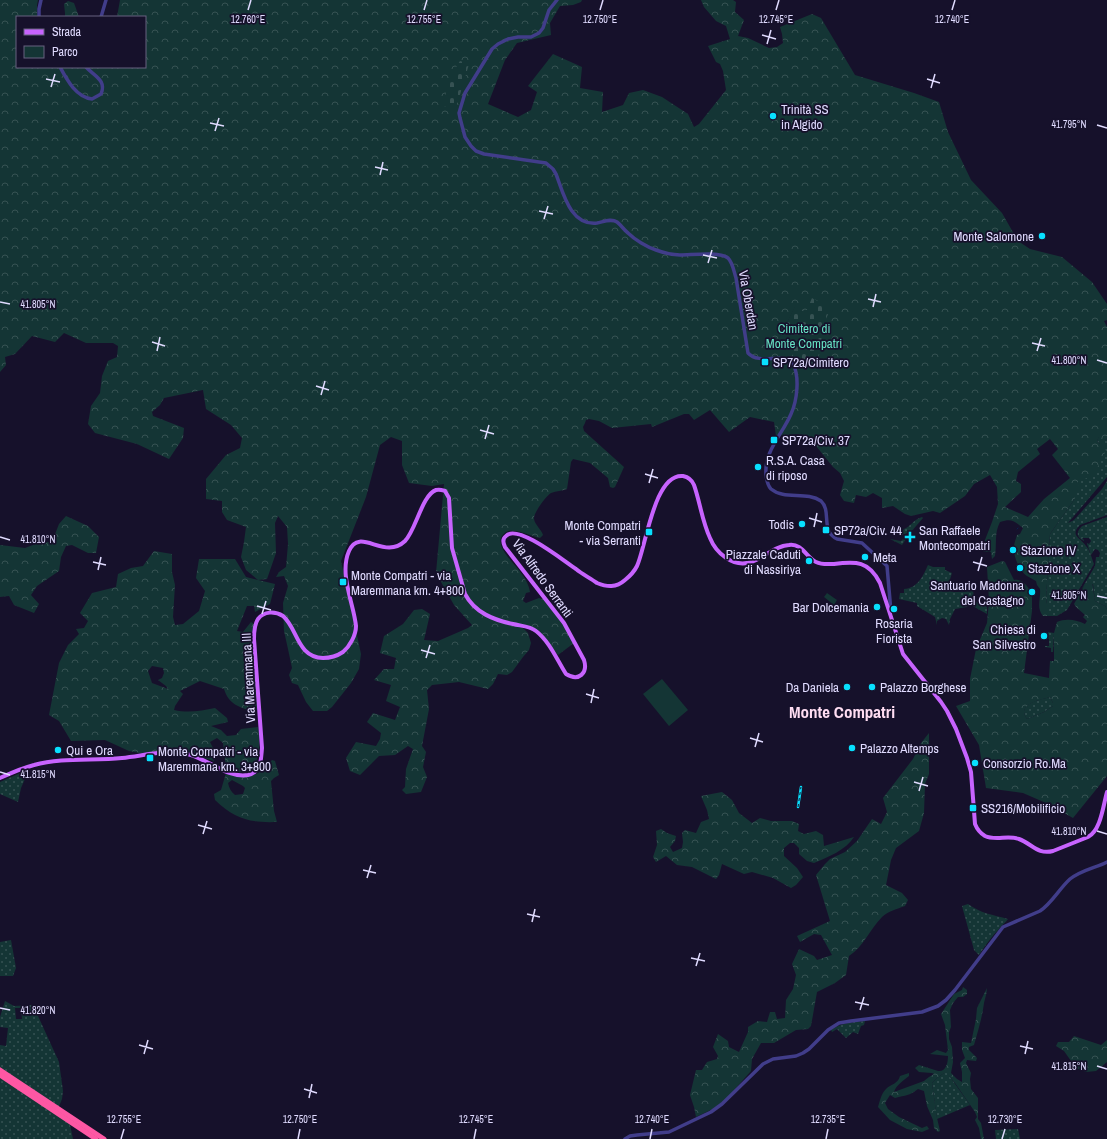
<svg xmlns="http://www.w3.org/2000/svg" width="1107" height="1139" viewBox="0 0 1107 1139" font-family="'Archivo Narrow',sans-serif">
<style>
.green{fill:url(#green-dots);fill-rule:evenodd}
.forest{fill:url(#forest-crowns);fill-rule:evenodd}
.cemetery{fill:url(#cemetery-stones)}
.pitch{fill:#143535}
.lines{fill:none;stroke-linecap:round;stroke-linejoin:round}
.stream{stroke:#0d244e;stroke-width:1}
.tertiary{stroke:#413d8a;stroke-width:3.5}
.primary{stroke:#c763fe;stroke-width:4}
.motorway{stroke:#fe57a4;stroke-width:5}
.rail-casing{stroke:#08e0fe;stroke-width:2.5}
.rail{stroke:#16112b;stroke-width:1;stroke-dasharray:3;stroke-linecap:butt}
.ticks{fill:none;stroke:#e0dbff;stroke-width:1.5}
.poi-dot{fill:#08e0fe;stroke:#16112b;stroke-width:1.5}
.labels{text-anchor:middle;stroke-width:3.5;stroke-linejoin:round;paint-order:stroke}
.poi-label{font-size:13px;fill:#e0dbff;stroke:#16112b;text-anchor:start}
.street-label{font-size:13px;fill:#e0dbff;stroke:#16112b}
.park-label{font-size:13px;fill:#66e1c4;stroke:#16112b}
.district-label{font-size:17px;font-weight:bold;fill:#ffddf2;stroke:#16112b}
.ticks-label{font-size:10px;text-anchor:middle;fill:#e0dbff;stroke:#16112b;stroke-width:3.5;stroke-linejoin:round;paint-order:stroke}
</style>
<defs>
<pattern id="green-dots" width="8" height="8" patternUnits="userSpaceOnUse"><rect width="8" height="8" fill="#143535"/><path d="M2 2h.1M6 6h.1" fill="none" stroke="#365253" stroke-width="1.8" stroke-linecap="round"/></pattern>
<pattern id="forest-crowns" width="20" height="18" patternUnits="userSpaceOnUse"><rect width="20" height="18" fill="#143535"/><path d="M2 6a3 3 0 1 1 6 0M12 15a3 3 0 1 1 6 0" fill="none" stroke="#365253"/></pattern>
<pattern id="cemetery-stones" width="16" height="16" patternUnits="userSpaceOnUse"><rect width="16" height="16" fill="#143535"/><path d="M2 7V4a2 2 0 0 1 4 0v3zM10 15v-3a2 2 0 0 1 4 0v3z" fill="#365253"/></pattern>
</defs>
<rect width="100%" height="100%" fill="#16112b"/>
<!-- green -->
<g class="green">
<path d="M1099,436L1106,440L1107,438V477L1068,523L1074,520L1102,489L1107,481V515L1080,525C1069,536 1081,538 1086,546C1090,550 1092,559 1094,564L1067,610L1057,616H1047V604L1046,599L1050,534L1074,500L1076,483L1100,444L1097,441Z"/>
<path d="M922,517L923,518L910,533L902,545L890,539L901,541L908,534L907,533L902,535L901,534L904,529C910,527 913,520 922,517Z"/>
<path d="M1107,517V609L1105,606L1095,601L1093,584L1084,586L1081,590L1095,566L1096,557H1099L1100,553L1098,550L1095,549L1091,555L1087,544V543L1089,544L1091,541L1089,538H1082L1084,540V541C1076,537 1076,532 1082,526Z"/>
<path d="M928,565L933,567H945V570L952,573L947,589L954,592L973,591L975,601L987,607V614L969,604L967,607L955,609L950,619L949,625L946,619L942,618L937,621V625L935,617L917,606V603L899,599L900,593H904V589C918,588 923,576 928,565Z"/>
<polygon points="1048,632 1054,633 1053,652 1051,652 1051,648 1045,647 1045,646 1049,646 1049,639 1048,638"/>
<path d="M1050,697L1053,703V706L1044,712L1027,719C1016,704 1039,700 1050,697Z"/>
<polygon points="27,770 28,772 21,788 18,802 0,794 0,782"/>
<path d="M968,904C980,913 993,915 1008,919C1005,923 1002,925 999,929C991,937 985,946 979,955L974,950L962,906Z"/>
<polygon points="11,940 16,968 13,976 0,976 0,942"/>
<path d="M5,1001L14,1006L33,1005L59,1062L63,1091L62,1099L58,1109L68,1115L73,1139H0V1045L6,1046L8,1028L0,1027V1017ZM15,1008H21L22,1019H16Z"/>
<path d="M865,1021L864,1025L861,1026L858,1034L853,1032L846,1038L837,1029L832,1032L831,1030C841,1023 853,1022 865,1021Z"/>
<polygon points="944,1071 946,1071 970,1105 937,1119 932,1083 937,1078 944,1073"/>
<polygon points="1018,1129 1020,1139 996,1139 995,1130"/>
</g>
<!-- forest -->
<g class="forest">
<path d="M0,0H38L37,5V17H17V67H145V17H117L120,0H582L581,2L573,5L560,6L550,23L551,35L517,43L505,60L488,104L518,117L531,110L537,92L528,86L553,54L582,67L580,88L603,92L602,112L623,105L629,93L643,90L662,97L688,114L694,127L699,124L726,90L723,71L720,64L716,62L708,46L730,39L726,26L716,21L704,7L701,0H733L736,2L735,12L744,20L738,36L748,38L769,48L777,47L783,43L782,34L780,27L812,14L821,18L855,75L914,93L939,102L948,132L971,180L1002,213L1018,241L1030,249L1062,257L1092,282L1107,304V320L1104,321L1107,327V438L1106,440L1099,437L1097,441L1100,444L1104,445L1106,451L1096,470L1091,476L1076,483L1080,486L1074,500L1050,534L1046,599L1047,604V616H1043C1036,608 1041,599 1040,589L1037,585L1036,581C1033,579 1030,578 1027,576C1020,571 1013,557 1014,547C1014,543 1016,539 1017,535L1020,534L1023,528C1014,521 1012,518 1000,522C994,533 997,544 995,556L992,559L991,552H983L985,540L992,522L998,504L997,487L990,475L974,484L965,496L940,513L933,511L911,516L905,514L893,506L882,508V498L873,493L866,497L856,495L854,503L844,501L840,495L844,481L840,473L833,467L812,441L798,434L776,436L774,422L750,417L729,432L710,410L694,420L689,414H684L652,427L651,424L612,428L599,421L589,419L586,420L585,423L583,427L584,431L624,467L615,487L613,488L610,487L608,478L590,463L573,459L571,462L567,489C562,491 556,491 551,493C547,495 533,513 534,519C535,525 541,529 543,535L540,538C531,536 522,531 513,531C508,530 505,532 502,536C495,547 515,564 521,573C525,578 529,585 530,592L526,593L523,601L526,603L539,598L543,599L564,625L574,643L558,655L542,635L520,625L528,633L531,643L529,650L523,657L512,672L507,675L498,674L493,684L488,689L459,682L432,685L427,690L429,709L422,746L426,752L423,767L427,777L421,792L406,794L402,790L405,787L406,769L413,749L408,746L395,755L379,756L360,775L350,771L346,758L356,742L376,746L380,739L381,733L367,722L373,713L395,720L400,707L386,701L391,685L374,680L384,669H394L396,658L380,653L384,636L403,624L414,610L422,609L430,614L424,640L438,641L468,628L472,625L454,605L436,573L444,484L432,486L409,483L402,465V441L391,437L380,445L366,497L341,561L361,654L359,669L351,683L332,707L327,711H313L306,702L298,685L292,683L289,675L292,668L288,649L284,631L283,603L288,586L284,576L276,577L279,572L286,567L288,544L287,527L278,516L275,523L276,553L267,579L258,580L246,570L241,557L244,542L246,527L227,520L222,512V501L206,499V479L226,455L240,448L242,438L231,425L206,409L203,390L164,398L160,405L152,412L153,416L184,428L183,438L169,459L137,444L95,433L88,424L91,406L100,393L102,376L108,361L117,357L118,346L113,343H86L64,333L55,342L32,336L15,354L5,357L6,365L0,372ZM795,307L832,327L775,346ZM1050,439L1058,449L1052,455L1070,478L1044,499L1028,517L1005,507L1021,492V484L1016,481L1018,472L1040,454L1037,449Z"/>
<polygon points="68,1 74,3 79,17 65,17 65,13 64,4"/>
<polygon points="66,516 88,526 99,537 96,553 88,553 72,545 66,546 61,557 59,571 37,586 31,595 39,604 34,613 14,605 9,596 0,597 0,545 25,548 41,542 52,542 59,524"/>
<path d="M154,551L172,554V572L175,585L173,617L175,625L183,624L199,611L205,591L196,578L199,559H235L246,577L275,584L270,604L255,612L254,606H247L237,631L243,632L251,622L254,624L252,632L257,709L254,712C240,707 229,705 224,689L200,681L180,691L183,694L175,706L174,710C187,713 202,711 215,708L227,718L228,722L211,726L221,730L227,736L236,735L241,729L258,727C260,738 261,766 248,771C241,774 233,770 226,768L223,743L217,738L210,742L216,754L214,761L178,750L140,753L129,751L105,740L71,741L59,721L49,715L59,663L68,645L79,634L76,629L84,628L88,621L80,613L92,593L116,587L118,574L131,568L143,566ZM152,666L163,668L164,673L162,678L158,680L166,686L168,689L152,683L148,671Z"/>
<path d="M1002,561L1005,562L1014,580C1021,579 1025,583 1029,589L1028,594L1032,595V611L1024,673L1049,678L1050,661H1054V633L1057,622C1066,618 1077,620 1085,624L1087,621L1083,617L1085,615L1076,607L1074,604L1084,586L1092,581L1095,601L1105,606L1107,609V776L1073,818L1046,803L1023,793L986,788L979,745L956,706L970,701V679L976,649L987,623L989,601L987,567ZM1050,697L1053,703V706L1044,712L1027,719C1016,704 1040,700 1050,697Z"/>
<path d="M929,733V774L925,784L924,813L919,831L896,848L891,860L886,885L902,893L908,900L905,906C897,909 888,911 882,917C870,929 864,946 849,956L846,975L835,983L817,992L811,1026L808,1029L796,1030L774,1043H761L752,1059L751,1071L728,1097L715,1108L696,1117L694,1107L690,1095L696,1070H702L707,1062L717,1059L718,1056L713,1047L718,1034L728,1041L729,1047L739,1052L748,1032V1027L758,1021L767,1022L770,1012H775L777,1019L785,1018L786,1000L793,989L796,975L792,964L799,949L814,956L817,960L832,955L821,935L814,934L800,942L797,936L830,921L816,875L825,864L830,859L845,852L857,841L872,819L881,824L887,812L883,798L913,759L921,743Z"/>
<path d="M272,760L275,761L279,775L274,778L271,781L274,811L277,822C250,823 235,819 215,800L214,794L221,790L226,773C247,779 258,778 272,760ZM232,780L243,786L245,788L243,794L235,795C231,792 229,788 228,783Z"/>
<path d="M722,792L732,800L739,813L752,823L760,818L771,821H792L799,824L798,831L804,834L816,831L823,835L824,846L854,837C846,850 828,857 814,863L807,861L799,854V848L794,843H790L784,848V856L797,868L803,877L796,885L791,888L773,878L752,872L744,874L722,864L719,875L716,879L692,867L677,865L666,856L656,862L653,857L657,845L656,831L661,829L667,833L676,836L675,841L670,847L673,852L682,848L683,842L682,833L685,830L696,833L701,822L709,819L707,810L701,796Z"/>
<path d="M963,987L967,990V994L963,997H958L953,1003L950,1010L951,1027L949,1032V1039L952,1047L953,1062L951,1073L957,1079L962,1082V1072L960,1063L965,1058L962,1050V1042L971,1043L976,1019L977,1008L987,988C987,993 985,998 984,1003C982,1018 978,1031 974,1045L969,1047V1050L977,1058L976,1061L967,1060L966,1063L971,1073L970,1079L971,1089L978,1098V1119L981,1123L984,1139H981L979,1128L975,1120L977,1117L975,1112L955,1083L945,1071L944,1073L937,1078L932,1083L937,1118L940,1131L938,1132L934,1128L933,1120L927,1106L924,1091L918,1089C909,1096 906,1095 895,1098L890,1095L885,1103L888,1109L899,1117L922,1128L927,1126L929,1129L922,1132L907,1129L890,1120L878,1107C880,1101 881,1094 886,1089C891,1084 898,1084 900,1076L909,1073V1076C904,1080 896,1085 894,1092L924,1081L929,1077L934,1074L932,1073L919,1072L915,1068L919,1065L938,1071C946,1072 948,1063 948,1056L930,1054L937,1050L946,1053L948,1050L945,1025L941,1014L954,994L962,990Z"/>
<polygon points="1074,1036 1101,1045 1107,1040 1107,1062 1096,1071 1086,1072 1076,1068 1064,1051 1056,1046 1058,1042 1069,1042"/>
</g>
<!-- cemetery -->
<g class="cemetery">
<path d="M460,61L469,64L459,98L454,110L444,106C446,87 449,78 460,61Z"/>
<polygon points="812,298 831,308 824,323 833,327 814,365 775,346 795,306 806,312"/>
</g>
<!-- pitch -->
<g class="pitch">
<polygon points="827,593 837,600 834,605 824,597"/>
<polygon points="662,679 688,710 669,726 643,694"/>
</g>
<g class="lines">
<!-- stream -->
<polyline class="stream" points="1017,529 1018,528"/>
<!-- tertiary -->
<g class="tertiary">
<path d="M557,0L549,10L543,28L539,33L531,37H518L508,39L498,44L492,49L465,93L459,113L460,118L465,137L471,146L476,151L484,154L546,163L553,169L556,174C563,192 570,226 597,223C603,222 611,218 617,222C621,225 624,230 628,233C635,240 647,247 656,250C664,253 672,255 680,255C692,255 719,251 728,258C733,263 734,272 736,278L748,353C760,366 786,351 793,364C800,377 797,401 791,414C782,435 764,451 766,475C767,480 767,485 771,489C784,500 807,491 821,501C832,511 820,531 837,539L862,543L887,566L891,612"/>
<polyline points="39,17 39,9 41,0"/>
<polyline points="101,17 106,0"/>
<path d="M60,67C67,80 76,97 92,99L101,94C107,80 94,76 86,67"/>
<path d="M625,1139L630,1136L637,1135L669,1132L711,1112L722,1104L763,1064L773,1059L796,1056L803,1053L809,1049L828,1030L839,1023L851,1021L922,1012L938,1006L946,1000L955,990L1003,927L1040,911C1052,903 1059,889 1070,879C1081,870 1095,868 1107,862"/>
</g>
<!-- primary -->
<path class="primary" d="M0,778C11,773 22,768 34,765C62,757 93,761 122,758C142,756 163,750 183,753C205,756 226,779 248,775C262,772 261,758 262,748L254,639C254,633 254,625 258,619C264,611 275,611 283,616C298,629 297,657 323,658C330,658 337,656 343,652C350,646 356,635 356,626C355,617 353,610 351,602C347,586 342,567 349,551C360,526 384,561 405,541C416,530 422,495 436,490C440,489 442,490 445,491L449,498L452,548L465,594C475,613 494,620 513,624C521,626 530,626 536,631C550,642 557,660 566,674C579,682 588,673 584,660L564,623L505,547C503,543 502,539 506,536C517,523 565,562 576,569C582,574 590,578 597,583C607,587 616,588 625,580C630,576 634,572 637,566C646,547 654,473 683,476C688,477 692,480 694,485C700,502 702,521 710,538C716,553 733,568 751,562C764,558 774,546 789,545C802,543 807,558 816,562C822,565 828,564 834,564C856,561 869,561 880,583L903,654L941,702L947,711L956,729L967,758L971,772L975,824C977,829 980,833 985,836C995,841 1008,835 1019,839C1032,844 1038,855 1053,851L1088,837C1101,830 1103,806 1107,792"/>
<!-- motorway -->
<g class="motorway">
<polyline points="0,1070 104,1139"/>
<polyline points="0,1075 96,1139"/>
</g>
<defs>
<polyline id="rail" points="798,807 801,787"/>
</defs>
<!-- rail casing -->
<use href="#rail" class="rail-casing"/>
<!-- rail -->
<use href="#rail" class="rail"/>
</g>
<!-- ticks -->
<path class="ticks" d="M248,10L251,0M424,10L427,0M600,10L603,0M776,10L779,0M952,10L955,0M762,35L776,39M767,44L771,30M46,79L60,82M927,79L940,83M51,87L55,74M931,88L935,74M210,123L224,126M1097,125L1107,128M215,131L219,118M375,167L388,170M380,175L383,162M539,211L553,214M544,219L548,206M703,255L717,258M708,263L712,250M868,299L881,302M0,302L10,304M873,307L876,294M152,342L165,346M1032,343L1045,346M157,351L160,337M1037,351L1041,338M1097,360L1107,363M316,386L329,390M321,395L325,381M480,430L494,434M485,439L489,425M645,474L658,478M649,483L653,469M809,518L822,522M814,527L817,513M0,537L10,540M93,562L106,565M973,562L987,566M98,570L101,557M978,571L982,557M1097,596L1107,598M257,606L271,610M262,614L266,601M421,650L435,654M426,658L430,645M586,694L599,698M591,703L594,689M750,738L763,742M755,747L759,733M0,772L10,775M914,782L928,786M919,791L923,777M198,825L212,829M1097,831L1107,834M203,834L207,821M363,870L376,873M367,878L371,865M527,914L540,917M532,922L535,909M691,958L705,961M696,966L700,953M855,1002L869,1005M0,1008L10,1010M860,1010L864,997M139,1045L153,1049M1020,1046L1033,1049M144,1054L148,1040M1025,1054L1028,1041M1097,1066L1107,1069M304,1089L317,1093M309,1098L312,1084M121,1139L124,1129M298,1139L300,1129M474,1139L476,1129M650,1139L652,1129M826,1139L828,1129M1002,1139L1005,1129"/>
<!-- markers -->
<g class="poi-dot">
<circle cx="773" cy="116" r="4"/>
<circle cx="1042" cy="236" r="4"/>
<rect x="761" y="358" width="8" height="8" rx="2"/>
<rect x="770" y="436" width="8" height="8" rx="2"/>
<circle cx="758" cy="467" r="4"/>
<circle cx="802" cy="524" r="4"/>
<rect x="822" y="526" width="8" height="8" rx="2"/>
<rect x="645" y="528" width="8" height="8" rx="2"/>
<path d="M908 531h4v4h4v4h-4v4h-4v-4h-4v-4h4z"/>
<circle cx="1013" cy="550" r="4"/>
<circle cx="865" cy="557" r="4"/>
<circle cx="809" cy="561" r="4"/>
<circle cx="1020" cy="568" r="4"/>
<rect x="339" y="578" width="8" height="8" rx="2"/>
<circle cx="1032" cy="592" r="4"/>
<circle cx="877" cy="607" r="4"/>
<circle cx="894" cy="609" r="4"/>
<circle cx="1044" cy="636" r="4"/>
<circle cx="847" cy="687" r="4"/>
<circle cx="872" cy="687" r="4"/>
<circle cx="852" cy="748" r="4"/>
<circle cx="58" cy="750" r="4"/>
<rect x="146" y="754" width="8" height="8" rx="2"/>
<circle cx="975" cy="763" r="4"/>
<rect x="969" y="804" width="8" height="8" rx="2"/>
</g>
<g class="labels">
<!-- poi labels -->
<g class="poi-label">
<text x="781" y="114">Trinità SS<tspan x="781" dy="15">in Algido</tspan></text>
<text x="1034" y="241" text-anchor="end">Monte Salomone</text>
<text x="773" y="367">SP72a/Cimitero</text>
<text x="782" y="445">SP72a/Civ. 37</text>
<text x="766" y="465">R.S.A. Casa<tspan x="766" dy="15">di riposo</tspan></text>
<text x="794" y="529" text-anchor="end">Todis</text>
<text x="641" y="530" text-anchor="end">Monte Compatri<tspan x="641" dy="15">- via Serranti</tspan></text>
<text x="834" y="535">SP72a/Civ. 44</text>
<text x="919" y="535">San Raffaele<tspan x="919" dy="15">Montecompatri</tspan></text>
<text x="1021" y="555">Stazione IV</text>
<text x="801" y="559" text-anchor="end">Piazzale Caduti<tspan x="801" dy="15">di Nassiriya</tspan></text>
<text x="873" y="562">Meta</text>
<text x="1028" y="573">Stazione X</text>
<text x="351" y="580">Monte Compatri - via<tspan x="351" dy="15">Maremmana km. 4+800</tspan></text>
<text x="1024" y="590" text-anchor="end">Santuario Madonna<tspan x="1024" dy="15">del Castagno</tspan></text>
<text x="869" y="612" text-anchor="end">Bar Dolcemania</text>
<text x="894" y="628" text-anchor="middle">Rosaria<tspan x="894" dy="15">Fiorista</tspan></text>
<text x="1036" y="634" text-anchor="end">Chiesa di<tspan x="1036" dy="15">San Silvestro</tspan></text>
<text x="839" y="692" text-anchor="end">Da Daniela</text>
<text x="880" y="692">Palazzo Borghese</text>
<text x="860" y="753">Palazzo Altemps</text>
<text x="66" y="755">Qui e Ora</text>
<text x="158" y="756">Monte Compatri - via<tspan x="158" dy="15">Maremmana km. 3+800</tspan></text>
<text x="983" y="768">Consorzio Ro.Ma</text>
<text x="981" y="813">SS216/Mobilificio</text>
</g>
<!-- street labels -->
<g class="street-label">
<text transform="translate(749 300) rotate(80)" y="5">Via Oberdan</text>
<text transform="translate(543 578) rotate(54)" y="5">Via Alfredo Serranti</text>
<text transform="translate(248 678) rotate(-93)" y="5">Via Maremmana III</text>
</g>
<!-- park labels -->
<g class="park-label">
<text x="804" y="333">Cimitero di<tspan x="804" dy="15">Monte Compatri</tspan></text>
</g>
<!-- district labels -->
<g class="district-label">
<text x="842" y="718">Monte Compatri</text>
</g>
</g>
<g class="ticks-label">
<text x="248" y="23">12.760°E</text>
<text x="424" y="23">12.755°E</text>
<text x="600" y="23">12.750°E</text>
<text x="776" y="23">12.745°E</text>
<text x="952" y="23">12.740°E</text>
<text x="1069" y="128">41.795°N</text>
<text x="38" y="308">41.805°N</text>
<text x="1069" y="364">41.800°N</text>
<text x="38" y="543">41.810°N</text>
<text x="1069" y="599">41.805°N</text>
<text x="38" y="778">41.815°N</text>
<text x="1069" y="835">41.810°N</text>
<text x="38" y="1014">41.820°N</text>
<text x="1069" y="1070">41.815°N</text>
<text x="124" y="1123">12.755°E</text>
<text x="300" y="1123">12.750°E</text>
<text x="476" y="1123">12.745°E</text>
<text x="652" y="1123">12.740°E</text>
<text x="828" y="1123">12.735°E</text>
<text x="1005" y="1123">12.730°E</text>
</g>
<!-- legend -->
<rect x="16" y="16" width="130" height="52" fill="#16112b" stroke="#676280"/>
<rect x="24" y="29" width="20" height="6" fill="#c763fe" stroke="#676280"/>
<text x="52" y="36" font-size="12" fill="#e0dbff">Strada</text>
<rect x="24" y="46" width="20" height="12" fill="#143535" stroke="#676280"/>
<text x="52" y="56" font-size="12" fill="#e0dbff">Parco</text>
</svg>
